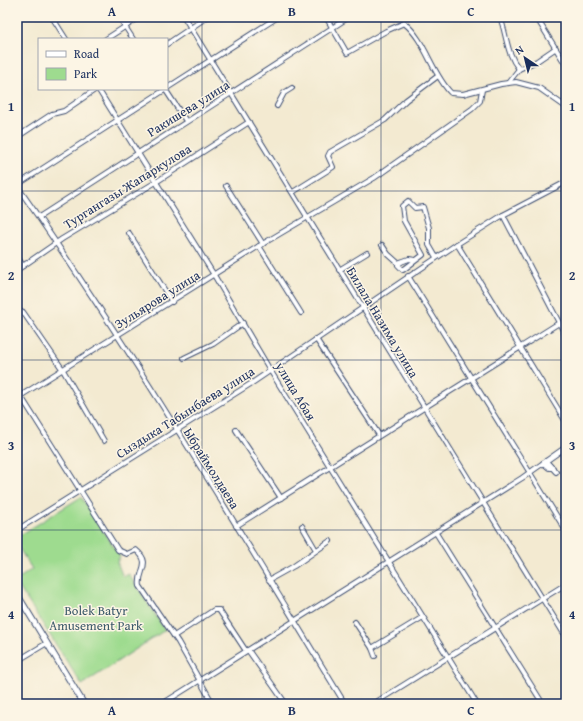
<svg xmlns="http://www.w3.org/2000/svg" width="583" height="721" viewBox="0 0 583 721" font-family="'Gentium Book Plus',serif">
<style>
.green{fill:#9edb8f;stroke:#5c8576}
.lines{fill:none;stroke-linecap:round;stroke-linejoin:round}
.minor-casing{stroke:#3b4b6f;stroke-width:6}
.major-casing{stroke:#3b4b6f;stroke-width:7}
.minor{stroke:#fff;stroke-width:4}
.major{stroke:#fff;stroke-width:5}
.grid{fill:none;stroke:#1b2f5e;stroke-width:1;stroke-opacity:0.55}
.labels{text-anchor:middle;stroke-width:3;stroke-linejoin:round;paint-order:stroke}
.street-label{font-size:13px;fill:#1b2f5e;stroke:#fcf5e5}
.park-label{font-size:13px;fill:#3c5a6a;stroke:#fcf5e5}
.neatline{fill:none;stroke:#1b2f5e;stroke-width:1.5}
.grid-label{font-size:13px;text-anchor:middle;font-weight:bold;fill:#1b2f5e}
</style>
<rect width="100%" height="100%" fill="#fcf5e5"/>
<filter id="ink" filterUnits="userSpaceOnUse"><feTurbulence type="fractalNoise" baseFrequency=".025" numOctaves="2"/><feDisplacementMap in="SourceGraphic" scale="8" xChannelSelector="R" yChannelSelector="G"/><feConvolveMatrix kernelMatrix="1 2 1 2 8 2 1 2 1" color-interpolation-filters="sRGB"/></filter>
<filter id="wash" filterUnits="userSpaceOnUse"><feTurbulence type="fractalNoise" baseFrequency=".012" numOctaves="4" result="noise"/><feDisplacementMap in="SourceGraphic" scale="16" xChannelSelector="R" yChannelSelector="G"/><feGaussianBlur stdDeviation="0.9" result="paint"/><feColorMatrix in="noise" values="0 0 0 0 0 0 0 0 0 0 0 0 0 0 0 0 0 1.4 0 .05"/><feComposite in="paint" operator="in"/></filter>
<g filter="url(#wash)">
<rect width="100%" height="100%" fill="#f3ead1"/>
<!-- green -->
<polygon class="green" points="81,497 120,556 117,562 123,577 129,574 130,576 165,630 82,685 17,584 17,580 32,569 17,545 17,537"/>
</g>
<g filter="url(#ink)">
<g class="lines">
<defs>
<g id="minor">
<polyline points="52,17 66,39"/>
<polyline points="119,17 133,39"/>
<polyline points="184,17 566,637"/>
<path d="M326,17L347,53L386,31L404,23C425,39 432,74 451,93L463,94L501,84L516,82L539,88L566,107"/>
<path d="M500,17C507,35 506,53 519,69"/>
<polyline points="536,17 566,65"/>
<polyline points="106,39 140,17"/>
<polyline points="167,44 207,17"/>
<polyline points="508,83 519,69 537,61 556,48"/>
<polyline points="167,88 278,17"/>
<polyline points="98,89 214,275 270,370 477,704"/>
<polyline points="165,89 186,121"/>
<polyline points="277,106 284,93 292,88"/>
<polyline points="17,137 52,114 64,111 96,89"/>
<polyline points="17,185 166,89"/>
<path d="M17,186C134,353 239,530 345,704"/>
<polyline points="226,186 263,244"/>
<polyline points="293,192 333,167 328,156 330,152 385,120 406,100 438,76"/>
<polyline points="503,215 566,336"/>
<polyline points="39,217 349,17"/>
<polyline points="129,233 172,302"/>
<polyline points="457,244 566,422"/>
<polyline points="382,245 388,254 398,263 409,259 415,260"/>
<polyline points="259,246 301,313"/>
<polyline points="17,256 23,266"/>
<polyline points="401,262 398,265 403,270 423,255 404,221 402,206 408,201 415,208 423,207 429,228 429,245 436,257"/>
<polyline points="17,270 62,239 156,182 249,122"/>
<polyline points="339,270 367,253"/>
<polyline points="408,276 566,531"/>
<polyline points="23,312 63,370 104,441"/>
<polyline points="316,339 379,435"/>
<polyline points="184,358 213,344 243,323"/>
<path d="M17,390L118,550L127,554L136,550C153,564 137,571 140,586L178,642L213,704"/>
<polyline points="17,398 259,246 374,178 472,109 480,101 482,90"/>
<polyline points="236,430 281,498"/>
<polyline points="546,461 556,472"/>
<polyline points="543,463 549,468 553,468"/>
<polyline points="236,526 559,323"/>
<polyline points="302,526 316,550"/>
<polyline points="17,530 252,383 457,244 503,215 566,182"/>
<polyline points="436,533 543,704"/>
<polyline points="269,580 294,566 330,541"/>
<polyline points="355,622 372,648 423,617"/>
<polyline points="174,636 214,610 219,610 246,651"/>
<polyline points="372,648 375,656"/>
<polyline points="248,650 286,704"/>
<polyline points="17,661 47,643"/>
<polyline points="162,704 522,478 566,447"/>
<polyline points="373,704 566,584"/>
</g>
<polyline id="major" points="17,594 84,704"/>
</defs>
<!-- minor casing -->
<use href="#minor" class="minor-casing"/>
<!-- major casing -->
<use href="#major" class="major-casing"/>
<!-- minor -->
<use href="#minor" class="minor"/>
<!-- major -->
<use href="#major" class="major"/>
</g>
</g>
<!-- grid -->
<path class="grid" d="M202,17V704M381,17V704M17,191H566M17,360H566M17,530H566"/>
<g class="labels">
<!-- street labels -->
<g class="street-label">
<text transform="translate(188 108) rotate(-32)" y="5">Ракишева улица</text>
<text transform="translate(127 186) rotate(-32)" y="5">Тургангазы Жапаркулова</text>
<text transform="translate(157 299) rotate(-32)" y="5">Зульярова улица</text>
<text transform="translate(383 322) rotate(59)" y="5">Билала Назима улица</text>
<text transform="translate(296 391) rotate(59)" y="5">улица Абая</text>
<text transform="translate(185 412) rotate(-32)" y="5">Сыздыка Табынбаева улица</text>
<text transform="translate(212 468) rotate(58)" y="5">Ыбраймолдаева</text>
</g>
<!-- park labels -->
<g class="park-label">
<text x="96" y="615">Bolek Batyr<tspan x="96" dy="15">Amusement Park</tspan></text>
</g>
</g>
<!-- margin -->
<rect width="583" height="721" fill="none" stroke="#fcf5e5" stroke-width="44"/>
<!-- legend -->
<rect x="38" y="38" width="130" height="52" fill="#fcf5e5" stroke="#a2a6af"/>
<rect x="46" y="51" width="20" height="6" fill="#ffffff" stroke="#a2a6af"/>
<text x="74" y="58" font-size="12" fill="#1b2f5e">Road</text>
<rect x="46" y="68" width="20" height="12" fill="#9edb8f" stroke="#a2a6af"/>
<text x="74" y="78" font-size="12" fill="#1b2f5e">Park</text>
<!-- north arrow -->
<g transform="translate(525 58) rotate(325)" stroke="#fcf5e5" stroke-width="3" paint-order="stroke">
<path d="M0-3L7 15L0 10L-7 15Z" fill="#1b2f5e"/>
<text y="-6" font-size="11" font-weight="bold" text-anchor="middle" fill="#1b2f5e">N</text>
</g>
<rect x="22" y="22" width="539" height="677" class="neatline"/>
<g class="grid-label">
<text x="112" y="16">A</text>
<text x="292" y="16">B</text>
<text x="471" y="16">C</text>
<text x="11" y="111">1</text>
<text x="572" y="111">1</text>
<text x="11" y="280">2</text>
<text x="572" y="280">2</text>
<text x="11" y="450">3</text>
<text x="572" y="450">3</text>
<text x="11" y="619">4</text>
<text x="572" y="619">4</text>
<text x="112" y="715">A</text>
<text x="292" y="715">B</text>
<text x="471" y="715">C</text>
</g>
</svg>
